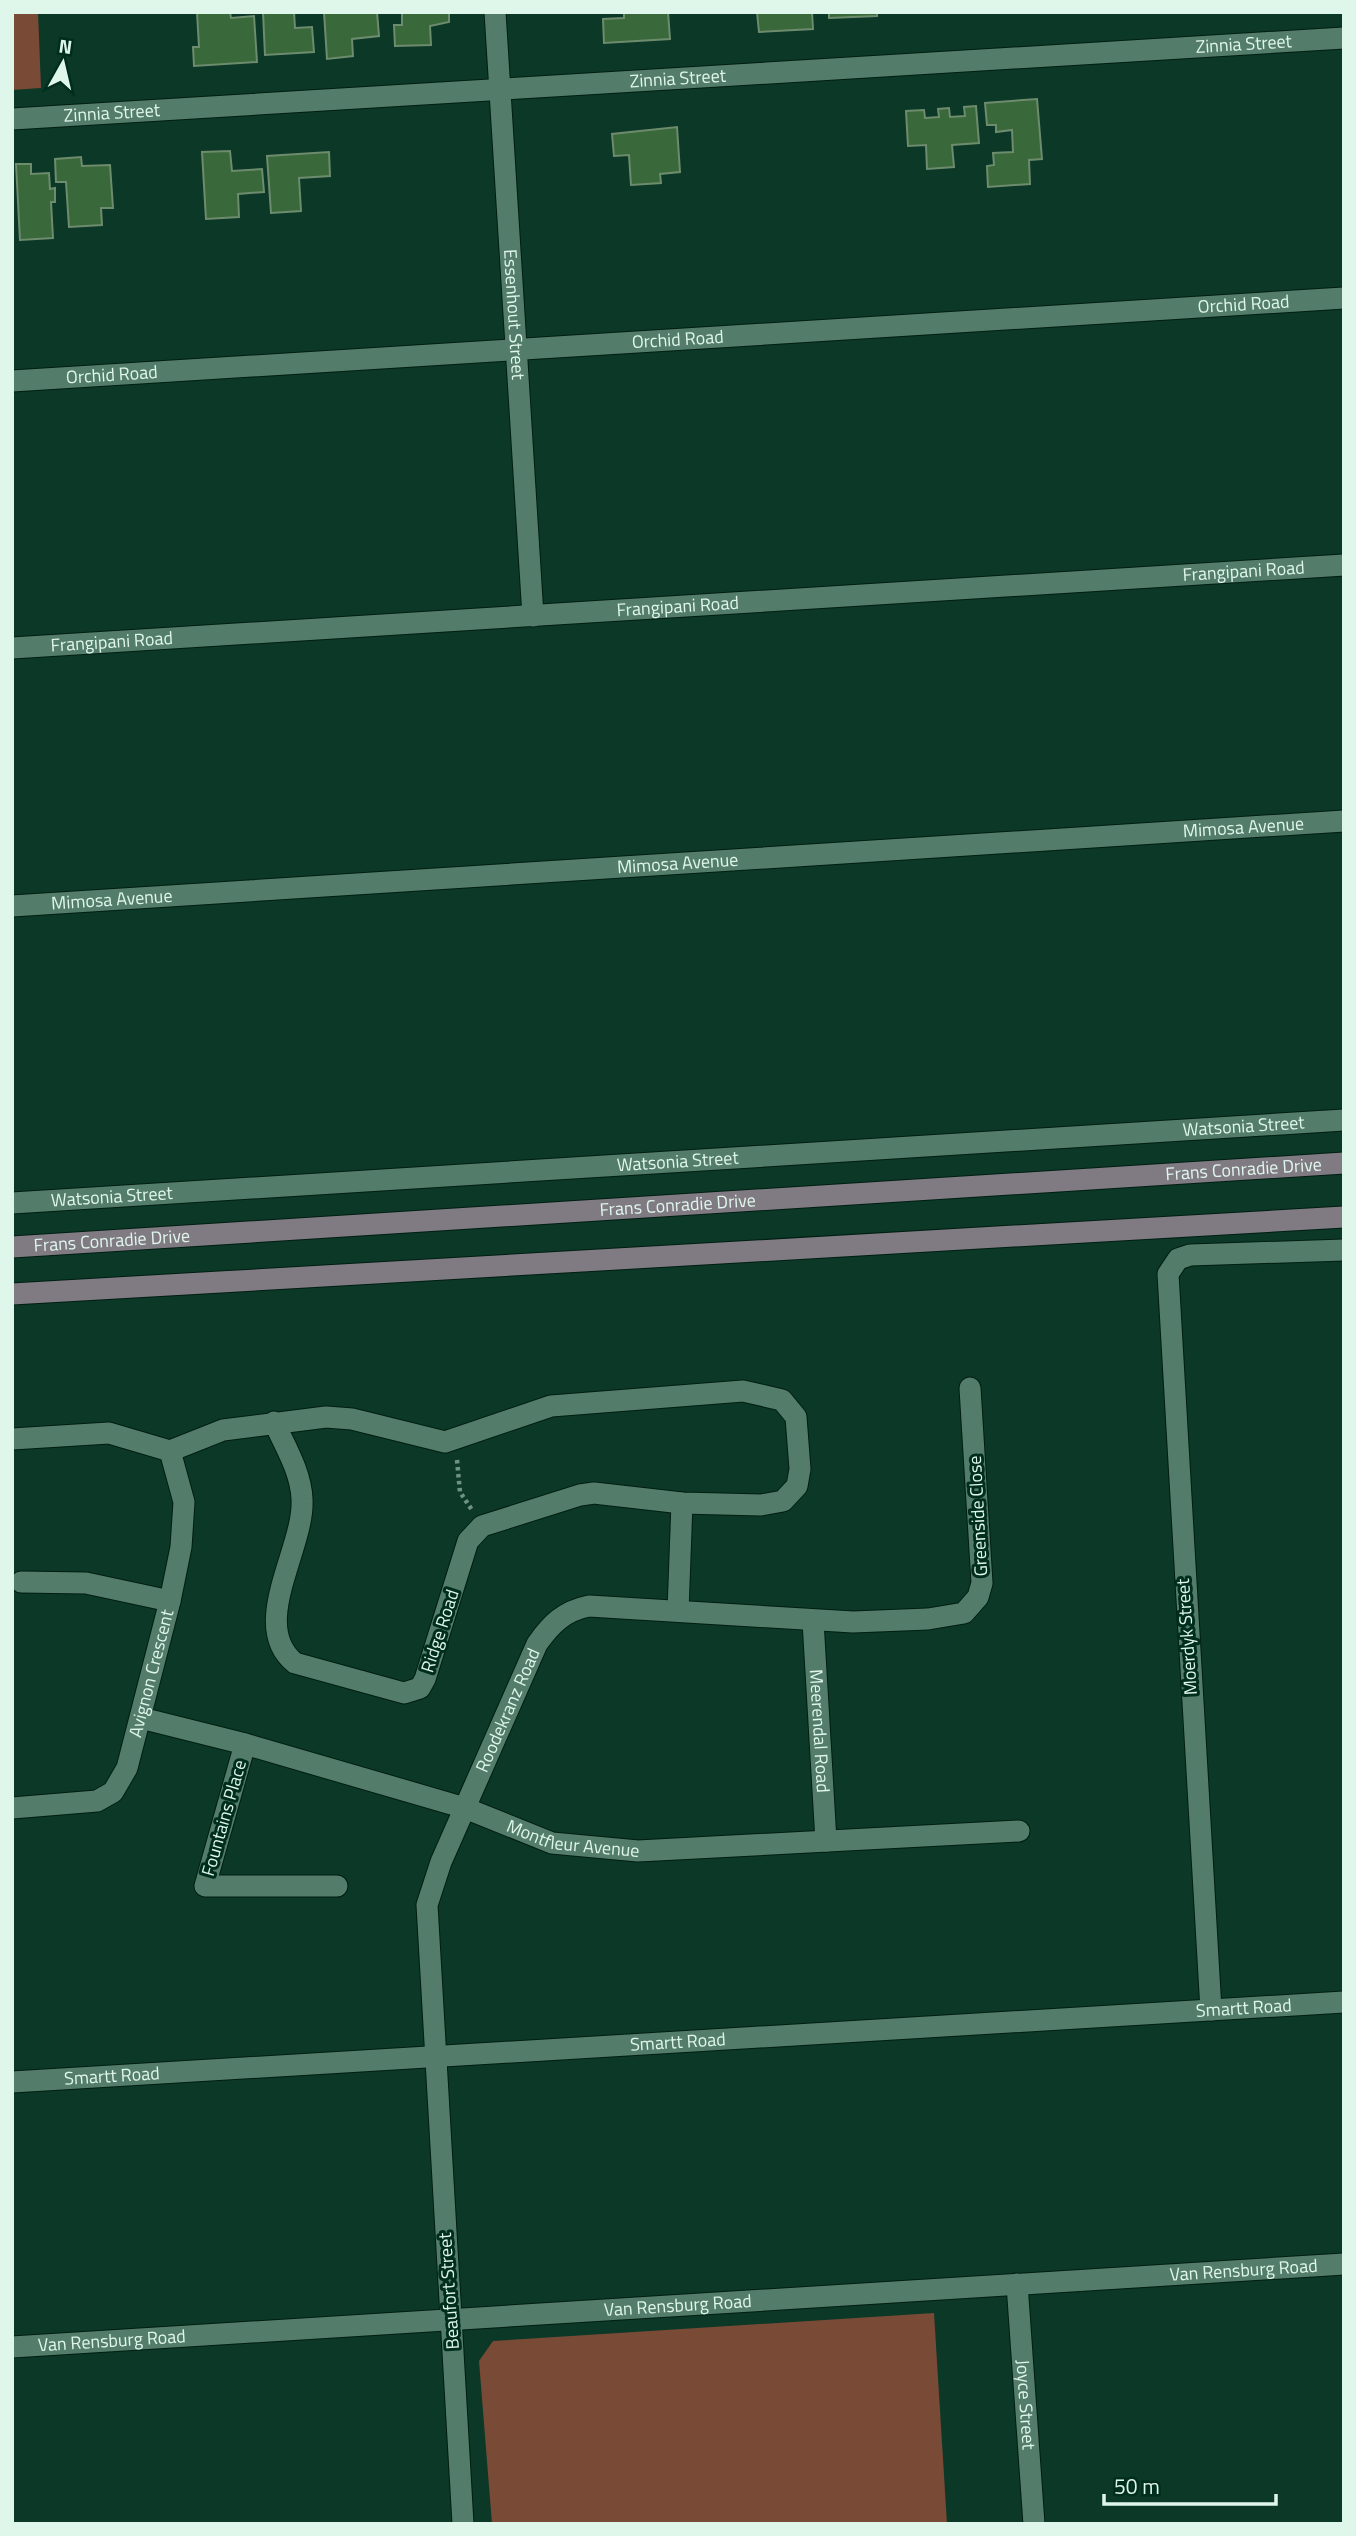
<svg xmlns="http://www.w3.org/2000/svg" width="1356" height="2536" viewBox="0 0 1356 2536" font-family="'Titillium Web',sans-serif">
<style>
.green{fill:#794a35}
.building{fill:#39683a;stroke:#6d8b6d;stroke-width:2}
.lines{fill:none;stroke-linecap:round;stroke-linejoin:round}
.minor-casing{stroke:#001e12;stroke-width:23}
.secondary-casing{stroke:#001e12;stroke-width:23}
.path{stroke:#709285;stroke-width:4.5;stroke-dasharray:3.5 3.5;stroke-linecap:butt}
.minor{stroke:#537d6a;stroke-width:21}
.secondary{stroke:#807b83;stroke-width:21}
.labels{text-anchor:middle;stroke-width:6;stroke-linejoin:round;paint-order:stroke}
.street-label{font-size:18px;fill:#dff6eb;stroke:#002e1e}
</style>
<rect width="100%" height="100%" fill="#0c3828"/>
<!-- green -->
<g class="green">
<polygon points="12,12 38,12 41,88 12,90"/>
<polygon points="934,2313 947,2524 492,2524 479,2361 493,2341"/>
</g>
<!-- building -->
<g class="building">
<polygon points="197,12 230,12 231,18 254,16 257,62 194,66 193,47 199,47"/>
<polygon points="263,12 294,12 295,28 312,27 314,52 265,55"/>
<polygon points="324,12 377,12 379,36 352,39 353,56 327,59"/>
<polygon points="402,12 449,12 449,22 430,26 431,45 395,46 394,25 402,25"/>
<polygon points="624,12 668,12 670,39 604,43 603,19 624,18"/>
<polygon points="757,12 812,12 813,29 759,32"/>
<polygon points="829,12 877,12 877,16 829,18"/>
<polygon points="1037,99 1042,159 1029,160 1030,184 988,187 987,166 994,165 993,153 1013,152 1012,130 996,132 996,125 987,125 985,103"/>
<polygon points="976,106 979,143 952,145 954,167 927,169 926,145 908,146 906,111 924,110 925,118 939,117 938,109 949,108 950,117 965,116 964,107"/>
<polygon points="677,127 680,172 660,174 661,183 631,185 629,155 614,156 612,134"/>
<polygon points="230,151 232,171 262,169 264,192 238,194 239,217 206,219 202,152"/>
<polygon points="329,152 330,176 299,178 301,211 271,213 267,156"/>
<polygon points="81,157 82,166 110,165 113,208 101,208 102,225 69,227 66,182 56,182 55,159"/>
<polygon points="16,164 31,164 31,174 49,173 50,189 55,188 55,202 51,202 53,238 20,240"/>
</g>
<g class="lines">
<defs>
<g id="minor">
<path id="s1" d="M495,12L533,616"/>
<path id="s2" d="M12,119L1344,38"/>
<path id="s3" d="M12,381L1344,298"/>
<path id="s4" d="M12,648L1344,565"/>
<path id="s5" d="M12,906L1344,821"/>
<path id="s6" d="M12,1203L1344,1120"/>
<path d="M12,1439L109,1433L170,1451L223,1430L326,1417L352,1419L445,1442L551,1406L743,1391L782,1400L796,1417L800,1469L797,1486L783,1501L761,1505L682,1503L594,1493L580,1495L482,1526L468,1541L425,1679L420,1688L404,1693L295,1663C248,1625 305,1548 302,1499C301,1472 285,1446 274,1422"/>
<polyline points="21,1582 86,1583 170,1601"/>
<polyline points="678,1611 682,1503"/>
<path id="s7" d="M813,1621L826,1841"/>
<path id="s8" d="M141,1718L245,1744L465,1808L552,1843L638,1851L1019,1831"/>
<polyline points="245,1744 205,1886 337,1886"/>
<path id="s9" d="M12,1808L97,1801L113,1792L127,1768L170,1601L181,1547L184,1502L170,1451"/>
<polyline points="1211,2010 1168,1274 1178,1259 1190,1255 1344,1250"/>
<path id="s10" d="M12,2082L1344,2002"/>
<path id="s11" d="M1017,2284L1034,2524"/>
<path id="s12" d="M12,2347L1344,2264"/>
<path id="s13" d="M463,2524L427,1905L441,1862L537,1644C551,1624 564,1611 589,1606L853,1622L928,1619L964,1613L978,1597L982,1583L970,1388"/>
</g>
<g id="secondary">
<path id="s14" d="M12,1247L1344,1163"/>
<polyline points="12,1294 1344,1217"/>
</g>
</defs>
<!-- minor casing -->
<use href="#minor" class="minor-casing"/>
<!-- secondary casing -->
<use href="#secondary" class="secondary-casing"/>
<!-- path -->
<polyline class="path" points="457,1460 460,1492 472,1510"/>
<!-- minor -->
<use href="#minor" class="minor"/>
<!-- secondary -->
<use href="#secondary" class="secondary"/>
</g>
<g class="labels">
<!-- street labels -->
<g class="street-label">
<text dy="6" stroke="none"><textPath href="#s2" startOffset="1234">Zinnia Street</textPath></text>
<text dy="6" stroke="none"><textPath href="#s2" startOffset="667">Zinnia Street</textPath></text>
<text dy="6" stroke="none"><textPath href="#s2" startOffset="100">Zinnia Street</textPath></text>
<text dy="6" stroke="none"><textPath href="#s3" startOffset="1234">Orchid Road</textPath></text>
<text dy="6" stroke="none"><textPath href="#s1" startOffset="303">Essenhout Street</textPath></text>
<text dy="6" stroke="none"><textPath href="#s3" startOffset="667">Orchid Road</textPath></text>
<text dy="6" stroke="none"><textPath href="#s3" startOffset="100">Orchid Road</textPath></text>
<text dy="6" stroke="none"><textPath href="#s4" startOffset="1234">Frangipani Road</textPath></text>
<text dy="6" stroke="none"><textPath href="#s4" startOffset="667">Frangipani Road</textPath></text>
<text dy="6" stroke="none"><textPath href="#s4" startOffset="100">Frangipani Road</textPath></text>
<text dy="6" stroke="none"><textPath href="#s5" startOffset="1234">Mimosa Avenue</textPath></text>
<text dy="6" stroke="none"><textPath href="#s5" startOffset="667">Mimosa Avenue</textPath></text>
<text dy="6" stroke="none"><textPath href="#s5" startOffset="100">Mimosa Avenue</textPath></text>
<text dy="6" stroke="none"><textPath href="#s6" startOffset="1234">Watsonia Street</textPath></text>
<text dy="6" stroke="none"><textPath href="#s6" startOffset="667">Watsonia Street</textPath></text>
<text dy="6" stroke="none"><textPath href="#s14" startOffset="1234">Frans Conradie Drive</textPath></text>
<text dy="6" stroke="none"><textPath href="#s6" startOffset="100">Watsonia Street</textPath></text>
<text dy="6" stroke="none"><textPath href="#s14" startOffset="667">Frans Conradie Drive</textPath></text>
<text dy="6" stroke="none"><textPath href="#s14" startOffset="100">Frans Conradie Drive</textPath></text>
<text transform="translate(978 1516) rotate(-93)" y="6">Greenside Close</text>
<text transform="translate(440 1631) rotate(-72)" y="6">Ridge Road</text>
<text transform="translate(1187 1637) rotate(-94)" y="6">Moerdyk Street</text>
<text dy="6" stroke="none"><textPath href="#s9" startOffset="229">Avignon Crescent</textPath></text>
<text dy="6" stroke="none"><textPath href="#s13" startOffset="831">Roodekranz Road</textPath></text>
<text dy="6" stroke="none"><textPath href="#s7" startOffset="110">Meerendal Road</textPath></text>
<text transform="translate(224 1818) rotate(-74)" y="6">Fountains Place</text>
<text dy="6" stroke="none"><textPath href="#s8" startOffset="450">Montfleur Avenue</textPath></text>
<text dy="6" stroke="none"><textPath href="#s10" startOffset="1234">Smartt Road</textPath></text>
<text dy="6" stroke="none"><textPath href="#s10" startOffset="667">Smartt Road</textPath></text>
<text dy="6" stroke="none"><textPath href="#s10" startOffset="100">Smartt Road</textPath></text>
<text dy="6" stroke="none"><textPath href="#s12" startOffset="1234">Van Rensburg Road</textPath></text>
<text transform="translate(449 2291) rotate(-94)" y="6">Beaufort Street</text>
<text dy="6" stroke="none"><textPath href="#s12" startOffset="667">Van Rensburg Road</textPath></text>
<text dy="6" stroke="none"><textPath href="#s12" startOffset="100">Van Rensburg Road</textPath></text>
<text dy="6" stroke="none"><textPath href="#s11" startOffset="121">Joyce Street</textPath></text>
</g>
</g>
<!-- border -->
<rect width="1356" height="2536" fill="none" stroke="#dff6eb" stroke-width="28"/>
<!-- north arrow -->
<g transform="translate(63 63) rotate(8)" stroke="#002e1e" stroke-width="5" paint-order="stroke">
<path d="M0-5L12 26L0 18L-12 26Z" fill="#dff6eb"/>
<text y="-10" font-size="19" font-weight="bold" text-anchor="middle" fill="#dff6eb">N</text>
</g>
<!-- scale -->
<path d="M1104 2494v10h172v-10" fill="none" stroke="#dff6eb" stroke-width="3.5"/>
<text x="1114" y="2494" font-size="21" fill="#dff6eb" stroke="#002e1e" stroke-width="5" paint-order="stroke">50 m</text>
</svg>
